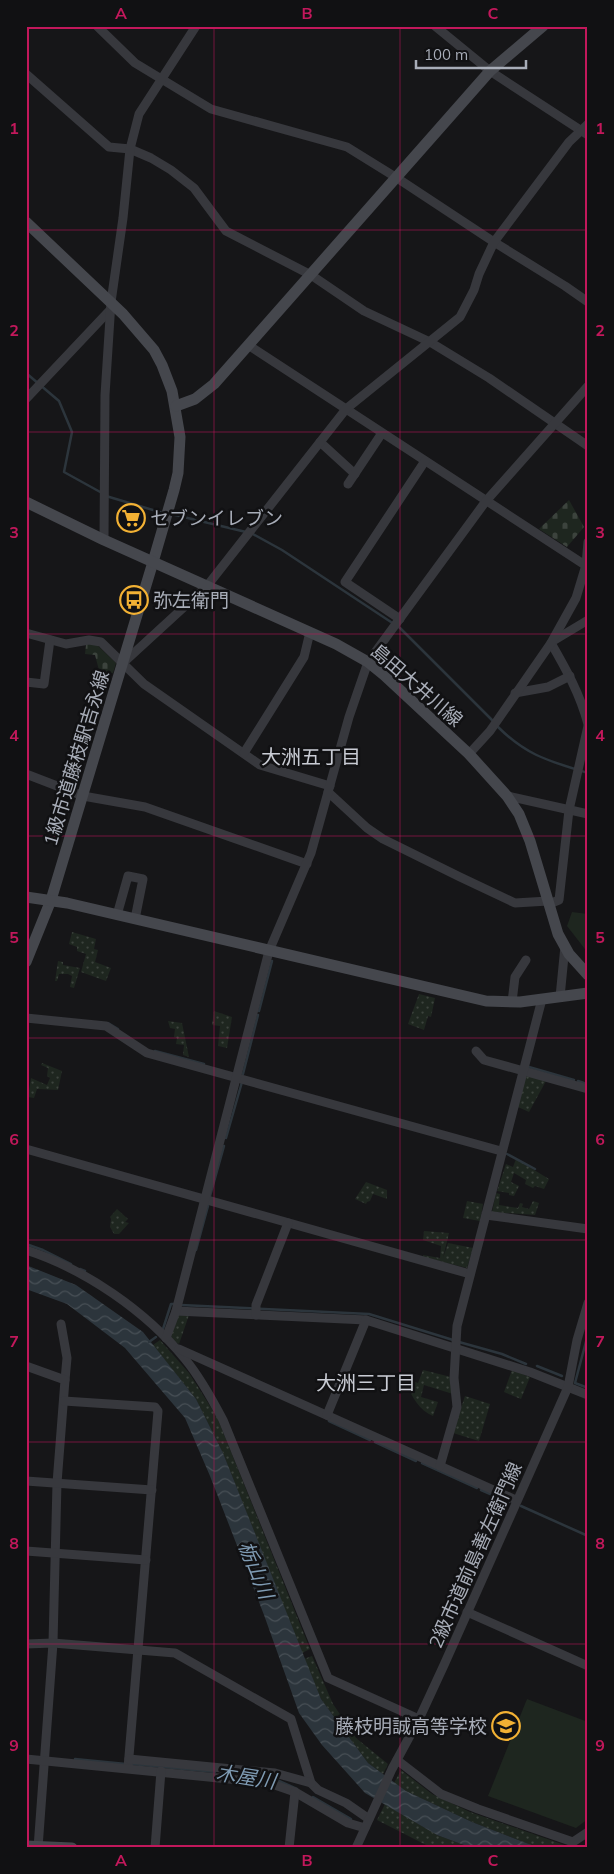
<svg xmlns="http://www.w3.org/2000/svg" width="614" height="1874" viewBox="0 0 614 1874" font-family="Mulish,'Noto Sans JP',sans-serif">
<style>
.green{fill:url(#green-dots)}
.cemetery{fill:url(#cemetery-stones)}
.pitch{fill:#1e261f}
.water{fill:url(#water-waves)}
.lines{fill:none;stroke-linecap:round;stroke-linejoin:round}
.stream{stroke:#2c353c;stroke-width:2.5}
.street{stroke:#37383d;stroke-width:9}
.secondary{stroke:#45474d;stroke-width:11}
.rail-casing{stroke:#4a4c52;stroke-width:4.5}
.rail{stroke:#111113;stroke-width:2.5;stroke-dasharray:8;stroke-linecap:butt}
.grid{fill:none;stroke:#c2185b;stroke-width:1;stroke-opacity:0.55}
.labels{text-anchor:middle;stroke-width:5;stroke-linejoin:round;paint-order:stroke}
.poi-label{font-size:19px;fill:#a8adb8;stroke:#111113;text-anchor:start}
.street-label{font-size:19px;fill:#a8adb8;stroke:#111113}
.neighbourhood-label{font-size:20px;fill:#c9ccd4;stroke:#111113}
.water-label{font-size:20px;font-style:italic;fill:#7f9bb3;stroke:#111113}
.neatline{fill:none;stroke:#c2185b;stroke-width:2}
.grid-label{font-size:16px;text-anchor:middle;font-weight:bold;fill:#c2185b}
</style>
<defs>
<pattern id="green-dots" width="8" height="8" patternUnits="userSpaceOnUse" patternTransform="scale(1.25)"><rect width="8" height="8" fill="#1e261f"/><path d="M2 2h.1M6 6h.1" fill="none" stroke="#3c433d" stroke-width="1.8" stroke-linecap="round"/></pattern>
<pattern id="cemetery-stones" width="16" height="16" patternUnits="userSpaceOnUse" patternTransform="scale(1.25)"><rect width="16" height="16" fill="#1e261f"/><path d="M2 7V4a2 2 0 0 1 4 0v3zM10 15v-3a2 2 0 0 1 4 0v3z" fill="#3c433d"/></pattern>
<pattern id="water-waves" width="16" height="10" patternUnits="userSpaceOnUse" patternTransform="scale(1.25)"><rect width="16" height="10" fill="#2c353c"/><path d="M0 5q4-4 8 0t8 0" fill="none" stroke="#485056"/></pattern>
</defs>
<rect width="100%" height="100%" fill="#161618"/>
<!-- green -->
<g class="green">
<polygon points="72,932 96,939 94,949 98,950 95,962 111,968 106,981 81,972 86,954 77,951 77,947 69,944"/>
<polygon points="58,961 63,962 63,965 80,968 74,988 70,987 72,976 68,974 59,974 57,981 55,981"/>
<polygon points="419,994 435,998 431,1017 428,1016 424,1030 408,1024"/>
<polygon points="214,1011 232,1017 227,1048 218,1046 220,1026 212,1025"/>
<polygon points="168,1021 182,1023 189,1057 183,1055 184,1045 176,1044 177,1038 174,1037 175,1029 170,1028"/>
<polygon points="42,1063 62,1071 58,1090 37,1089 34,1098 28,1097 31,1078 47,1085 50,1078 47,1076 48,1068 41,1065"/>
<polygon points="526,1074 546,1081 529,1112 518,1107"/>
<polygon points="516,1159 549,1179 544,1189 535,1186 533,1188 525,1184 526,1180 514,1173 511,1182 519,1186 514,1196 509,1195 509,1193 497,1191 506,1164 513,1167"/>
<polygon points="366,1182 387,1190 387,1199 373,1194 370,1201 367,1202 366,1204 355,1199"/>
<polygon points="496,1193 500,1194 499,1205 518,1208 520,1203 523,1204 522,1207 529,1209 533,1201 539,1203 535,1215 492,1212"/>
<polygon points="467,1201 483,1204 480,1221 463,1218"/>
<polygon points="117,1209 128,1219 125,1222 129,1223 119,1234 114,1234 110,1227 111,1219 110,1217"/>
<polygon points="424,1231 449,1233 443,1258 448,1243 473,1248 467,1268 423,1257 423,1255 440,1258 441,1246 423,1240"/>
<polygon points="179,1314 189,1315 179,1344 172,1340 170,1335"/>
<polygon points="160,1340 189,1373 217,1417 310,1649 302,1653 223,1453 196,1399 153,1345"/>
<path d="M423,1370L451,1377L453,1394L424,1385L421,1397L438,1402L433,1416C419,1410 413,1398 406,1384L408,1379L418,1383Z"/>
<polygon points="512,1370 530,1377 521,1399 504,1392"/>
<polygon points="465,1396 490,1404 479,1441 453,1433"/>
<polygon points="312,1656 333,1704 356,1738 388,1764 383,1774 368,1763 321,1699 304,1659"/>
<polygon points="401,1770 432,1794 470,1812 573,1848 539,1848 472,1822 406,1791 394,1783"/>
<polygon points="385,1804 437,1835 472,1848 432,1848 377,1820"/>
</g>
<!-- cemetery -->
<g class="cemetery">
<polygon points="569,500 584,527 567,547 539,529"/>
<polygon points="90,643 97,645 116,663 113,673 100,674 95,655 85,654 86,645"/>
</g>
<!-- pitch -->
<g class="pitch">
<polygon points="572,912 588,914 588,953 567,926"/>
<polygon points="527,1699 588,1722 588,1819 576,1828 488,1796"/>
</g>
<!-- water -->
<polygon class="water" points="26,1265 76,1285 143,1332 196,1399 223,1453 321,1699 368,1763 406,1791 472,1822 539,1848 472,1848 437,1835 365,1793 322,1745 299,1713 264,1615 210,1476 185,1418 125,1348 67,1304 26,1289"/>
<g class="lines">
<!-- stream -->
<g class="stream">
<polyline points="26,373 59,401 72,432 64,472 102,493"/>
<polyline points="106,496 163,513"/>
<polyline points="171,514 246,532"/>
<polyline points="251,533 282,550 400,628 494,722"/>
<path d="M497,726C527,756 549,761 588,773"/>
<polyline points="259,1011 272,961"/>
<polyline points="108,1023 118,1029"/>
<polyline points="155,1051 204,1064"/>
<polyline points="529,1067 574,1080"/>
<polyline points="243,1074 258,1015"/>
<polyline points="578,1081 584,1083"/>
<polyline points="226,1138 242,1082"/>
<polyline points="507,1154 535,1169"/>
<polyline points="210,1196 224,1146"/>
<polyline points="26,1244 43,1250 71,1264"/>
<polyline points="196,1250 208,1206"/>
<polyline points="80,1269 85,1271"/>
<polyline points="181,1305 369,1314 453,1340"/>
<polyline points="163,1329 171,1304 174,1304"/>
<polyline points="588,1334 575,1383 588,1388"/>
<polyline points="149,1342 156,1337"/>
<polyline points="459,1342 502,1354 526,1364"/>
<polyline points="537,1366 562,1376"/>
<polyline points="329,1421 370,1440"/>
<polyline points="375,1442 416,1461"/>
<polyline points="422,1463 477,1488"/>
<polyline points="481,1490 509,1502"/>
<polyline points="521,1506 588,1536"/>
<polyline points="75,1759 126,1764"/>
<polyline points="132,1764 215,1772"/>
<polyline points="268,1776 297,1789"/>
<polyline points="313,1797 351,1819"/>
</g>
<!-- street -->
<g class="street">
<polyline points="97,26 135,63 211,109 347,147 397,178 494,242 565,286 588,302"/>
<polyline points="435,26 490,71 588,135"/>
<polyline points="26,74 109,147 130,149 151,158 171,170 194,188 226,231 311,275 364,311 430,342 489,378 588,446"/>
<polyline points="248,345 588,567"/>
<polyline points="26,399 110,310"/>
<polyline points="320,442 355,474"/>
<polyline points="348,484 382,433"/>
<polyline points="104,540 105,395 111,302 123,218 130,149 139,114 196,26"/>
<polyline points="400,619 345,582 425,461"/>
<polyline points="26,633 66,644 89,640 101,642 144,684 260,765 330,786"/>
<polyline points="553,641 588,620"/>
<path d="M551,643C566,669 580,694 588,724"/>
<polyline points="123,663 207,586 346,409 460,317 474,290 479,274 494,242 569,142 588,124"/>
<polyline points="26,682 44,684 50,640"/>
<polyline points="515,693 548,687 570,676"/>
<polyline points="244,753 304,657 310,632"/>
<polyline points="469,754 490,731 551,643 576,598 586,565 588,542"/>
<polyline points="26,774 83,796 145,807 307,864"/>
<polyline points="328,792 367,828 383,839 460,877 515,903 548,901"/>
<polyline points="507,796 588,814"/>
<polyline points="549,904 559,900 569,810 588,726"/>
<polyline points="117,915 128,876 143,879 135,919"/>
<polyline points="560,997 565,946"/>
<polyline points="512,1002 515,977 526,960"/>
<polyline points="26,1018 106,1026 147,1053 501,1151"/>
<polyline points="476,1051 484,1060 588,1089"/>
<polyline points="26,1149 470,1274"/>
<polyline points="486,1215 588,1229"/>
<path d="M26,1250C85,1269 146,1311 185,1359C200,1377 212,1399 223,1420L328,1678L419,1719"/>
<polyline points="176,1311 366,1320 530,1372 588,1395"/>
<polyline points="256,1315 256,1305 288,1223"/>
<polyline points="61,1324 67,1358 65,1380"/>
<polyline points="166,1338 176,1311 269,951 311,853 349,717 368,662 486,501 588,386"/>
<polyline points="179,1349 516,1500"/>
<polyline points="26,1366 65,1380 57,1483 53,1643 38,1848"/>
<polyline points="64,1401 155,1407 158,1411 128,1768"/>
<polyline points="327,1415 366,1320"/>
<polyline points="440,1466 457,1407 454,1378 457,1326 542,999"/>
<polyline points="26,1481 152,1490"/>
<polyline points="26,1551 146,1560"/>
<polyline points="467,1612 588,1666"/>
<polyline points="26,1644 53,1643 175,1653 291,1719 311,1783 318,1790 346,1803 369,1819"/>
<polyline points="26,1759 269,1783 295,1792 348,1823 365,1828"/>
<polyline points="129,1759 275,1773 311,1783"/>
<polyline points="397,1760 441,1794 478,1809 573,1842 588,1832"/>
<polyline points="155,1848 161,1771"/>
<polyline points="289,1848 295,1792"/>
<polyline points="356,1848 392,1769 419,1719 444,1665 568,1387 577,1340 588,1303"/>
</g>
<!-- secondary -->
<g class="secondary">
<polyline points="26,222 123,314 154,350 162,365 172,391 180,437 178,473 174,490 153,562 51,900 26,962"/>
<polyline points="176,406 195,399 214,384 490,71 543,26"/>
<polyline points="26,502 104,540 336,644 368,662 384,675 469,754 507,796 519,814 530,841 558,934 569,954 588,975"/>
<polyline points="26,897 67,903 486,1001 520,1002 588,993"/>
<polyline points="26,1846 72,1848"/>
</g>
<defs>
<polyline id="rail" points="587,1848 588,1847"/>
</defs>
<!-- rail casing -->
<use href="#rail" class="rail-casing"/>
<!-- rail -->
<use href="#rail" class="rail"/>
</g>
<!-- grid -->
<path class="grid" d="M214,26V1848M400,26V1848M26,230H588M26,432H588M26,634H588M26,836H588M26,1038H588M26,1240H588M26,1442H588M26,1644H588"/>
<!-- icons -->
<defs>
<symbol id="supermarket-ring" viewBox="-11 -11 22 22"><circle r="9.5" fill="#111113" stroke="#f2b134" stroke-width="1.5"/><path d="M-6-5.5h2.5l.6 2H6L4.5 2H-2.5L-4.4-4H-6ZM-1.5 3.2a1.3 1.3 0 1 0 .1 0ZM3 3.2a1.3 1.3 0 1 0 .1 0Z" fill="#f2b134"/></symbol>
<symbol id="bus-ring" viewBox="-11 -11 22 22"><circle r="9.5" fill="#111113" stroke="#f2b134" stroke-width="1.5"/><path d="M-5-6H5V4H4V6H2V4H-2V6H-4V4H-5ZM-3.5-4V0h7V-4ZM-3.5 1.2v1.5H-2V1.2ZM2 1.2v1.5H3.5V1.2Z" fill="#f2b134"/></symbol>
<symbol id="school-ring" viewBox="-11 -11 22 22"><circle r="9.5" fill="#111113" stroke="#f2b134" stroke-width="1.5"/><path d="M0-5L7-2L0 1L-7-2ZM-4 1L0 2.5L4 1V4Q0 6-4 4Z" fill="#f2b134"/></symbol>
</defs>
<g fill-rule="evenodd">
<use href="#supermarket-ring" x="115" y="502" width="32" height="32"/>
<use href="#bus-ring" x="118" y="584" width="32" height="32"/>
<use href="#school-ring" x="490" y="1710" width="32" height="32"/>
</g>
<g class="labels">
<!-- poi labels -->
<g class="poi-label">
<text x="150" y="525">セブンイレブン</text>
<text x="153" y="607">弥左衛門</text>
<text x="487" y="1733" text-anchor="end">藤枝明誠高等学校</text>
</g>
<!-- street labels -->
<g class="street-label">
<text transform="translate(417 685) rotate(41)" y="7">島田大井川線</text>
<text transform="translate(76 758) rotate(-73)" y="7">1級市道藤枝駅吉永線</text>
<text transform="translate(475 1555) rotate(-66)" y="7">2級市道前島善左衛門線</text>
</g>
<!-- neighbourhood labels -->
<g class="neighbourhood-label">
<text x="311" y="764">大洲五丁目</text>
<text x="366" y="1390">大洲三丁目</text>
</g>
<!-- water labels -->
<g class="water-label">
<text transform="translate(256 1570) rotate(68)" y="7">栃山川</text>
<text transform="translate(246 1777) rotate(9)" y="7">木屋川</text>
</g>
</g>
<!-- border -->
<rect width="614" height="1874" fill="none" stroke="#111113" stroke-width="55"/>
<!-- scale -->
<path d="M416 60v8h110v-8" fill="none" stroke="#a8adb8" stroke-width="2.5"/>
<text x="424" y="60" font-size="15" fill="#a8adb8" stroke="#111113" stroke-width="4" paint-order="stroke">100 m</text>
<rect x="28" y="28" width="558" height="1818" class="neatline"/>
<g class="grid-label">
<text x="121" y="19">A</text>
<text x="307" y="19">B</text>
<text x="493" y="19">C</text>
<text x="14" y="134">1</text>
<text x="600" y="134">1</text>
<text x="14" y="336">2</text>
<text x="600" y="336">2</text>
<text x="14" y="538">3</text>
<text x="600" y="538">3</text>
<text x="14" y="741">4</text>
<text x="600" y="741">4</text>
<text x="14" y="943">5</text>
<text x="600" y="943">5</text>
<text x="14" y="1145">6</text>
<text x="600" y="1145">6</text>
<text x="14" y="1347">7</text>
<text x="600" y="1347">7</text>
<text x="14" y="1549">8</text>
<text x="600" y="1549">8</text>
<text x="14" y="1751">9</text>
<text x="600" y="1751">9</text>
<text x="121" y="1866">A</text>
<text x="307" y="1866">B</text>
<text x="493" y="1866">C</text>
</g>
</svg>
